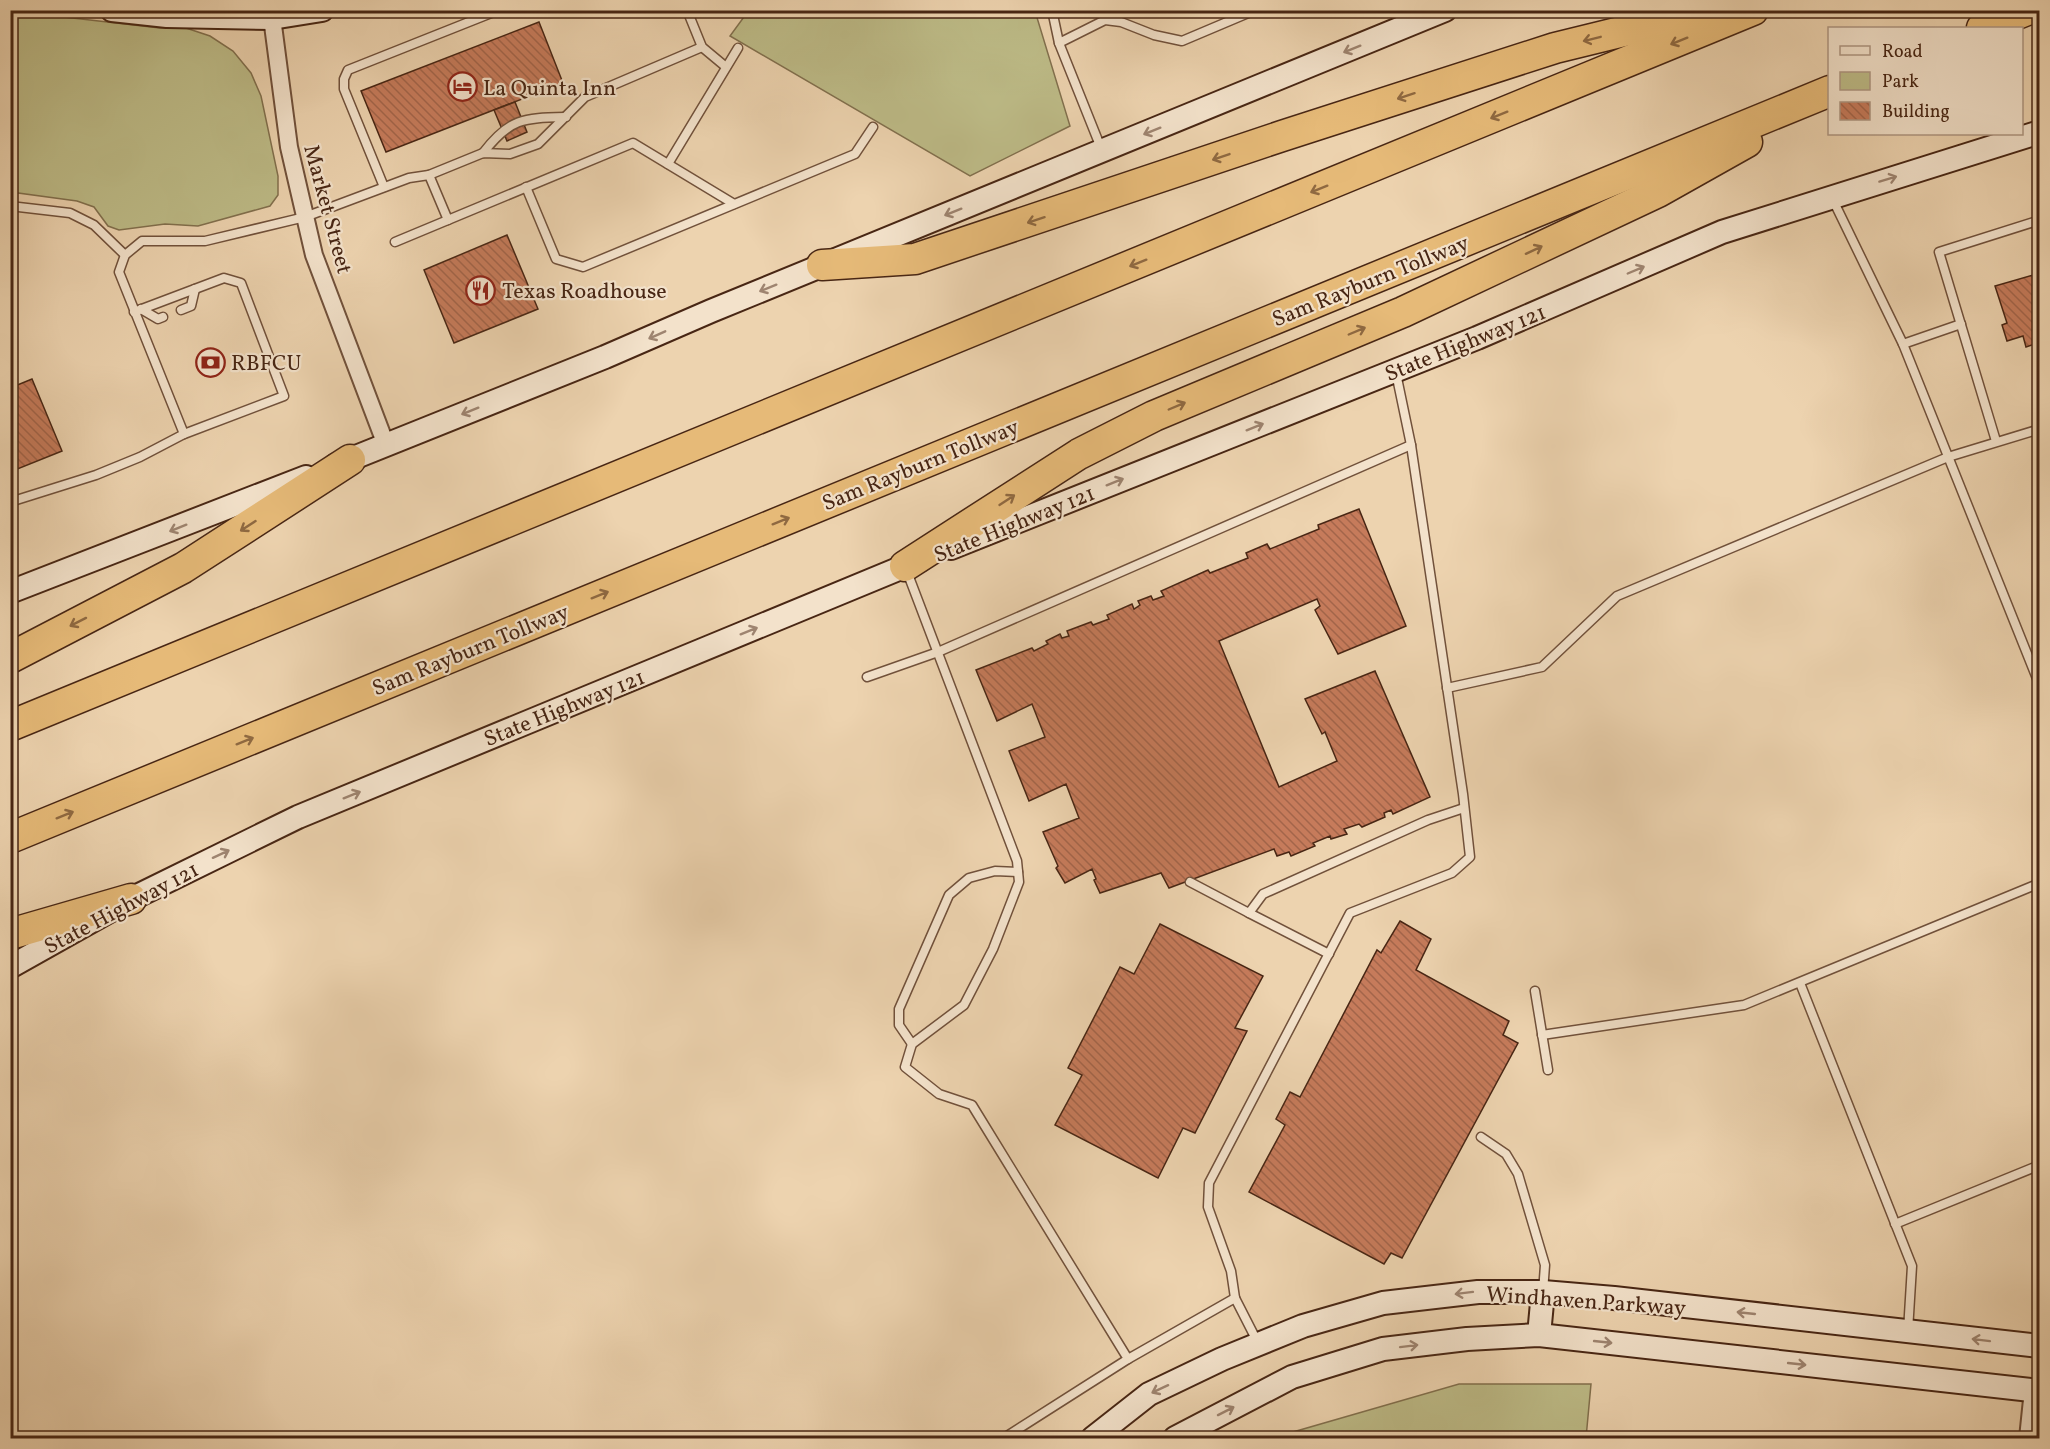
<svg xmlns="http://www.w3.org/2000/svg" width="2050" height="1449" viewBox="0 0 2050 1449" font-family="Vollkorn,serif">
<style>
.green{fill:#bdbb87;stroke:#82704e;stroke-width:1.5}
.building{fill:url(#building-back-hatch);stroke:#482614;stroke-width:1.5}
.lines{fill:none;stroke-linecap:round;stroke-linejoin:round}
.lane-casing{stroke:#71513b;stroke-width:11}
.street-casing{stroke:#71513b;stroke-width:20}
.secondary-casing{stroke:#482614;stroke-width:26}
.highway-casing{stroke:#482614;stroke-width:33}
.lane{stroke:#f3e2cb;stroke-width:8}
.street{stroke:#f3e2cb;stroke-width:16}
.secondary{stroke:#f3e2cb;stroke-width:22}
.highway{stroke:#e6ba78;stroke-width:30}
.oneway{stroke:#8f6941}
.oneway2{stroke:#9e8470}
.labels{text-anchor:middle;stroke-width:4.5;stroke-linejoin:round;paint-order:stroke}
.poi-label{font-size:22px;fill:#482614;stroke:#f3e2cb;text-anchor:start}
.street-label{font-size:22px;fill:#482614;stroke:#f3e2cb}
</style>
<defs>
<pattern id="building-back-hatch" width="6" height="6" patternUnits="userSpaceOnUse" patternTransform="scale(1.5)"><rect width="6" height="6" fill="#c67b5b"/><path d="M-1 5l2 2M0 0l6 6M5-1l2 2" fill="none" stroke="#a3654a"/></pattern>
</defs>
<rect width="100%" height="100%" fill="#edd3af"/>
<filter id="stains"><feTurbulence type="fractalNoise" baseFrequency=".00333" numOctaves="4"/><feColorMatrix values="0 0 0 0 .2 0 0 0 0 .09 0 0 0 0 .02 0 0 0 .5 -.17"/></filter>
<radialGradient id="worn" r=".72"><stop offset=".6" stop-color="#630" stop-opacity="0"/><stop offset="1" stop-color="#630" stop-opacity=".3"/></radialGradient>
<!-- green -->
<g class="green">
<polygon points="749,10 1035,11 1070,126 970,176 730,36"/>
<polygon points="11,11 160,28 186,28 210,36 233,51 251,73 261,96 278,176 278,195 270,206 198,226 165,224 119,230 108,226 94,207 77,201 11,192"/>
<polygon points="1459,1384 1591,1384 1586,1438 1285,1438 1293,1432"/>
</g>
<!-- building -->
<g class="building">
<polygon points="539,22 563,83 386,152 361,91"/>
<polygon points="515,102 527,132 507,141 494,110"/>
<polygon points="507,235 538,309 454,343 424,270"/>
<polygon points="2040,273 2040,351 2037,352 2035,344 2026,347 2023,336 2007,341 2002,325 2007,323 1995,286"/>
<polygon points="32,379 62,451 10,472 10,388"/>
<polygon points="1359,509 1406,626 1338,654 1315,610 1320,606 1317,599 1219,641 1279,787 1337,761 1325,732 1322,734 1305,699 1375,671 1430,797 1393,814 1391,810 1384,813 1385,817 1362,827 1359,824 1344,829 1347,834 1331,839 1330,836 1313,843 1315,846 1291,856 1289,852 1277,856 1274,849 1169,888 1161,873 1100,893 1094,880 1096,879 1092,869 1065,883 1056,868 1058,866 1043,832 1079,818 1066,784 1029,801 1009,751 1045,737 1032,704 997,721 976,670 1032,648 1034,651 1048,644 1046,641 1060,634 1062,638 1069,636 1067,631 1091,622 1093,625 1109,619 1107,615 1132,604 1134,609 1140,605 1138,601 1151,596 1153,600 1164,596 1161,591 1208,570 1210,573 1248,558 1246,553 1267,544 1270,549 1319,529 1318,525"/>
<polygon points="1400,921 1431,939 1416,970 1509,1021 1503,1035 1518,1043 1402,1258 1391,1253 1384,1264 1249,1192 1285,1125 1276,1119 1290,1092 1300,1097 1377,950 1381,953"/>
<polygon points="1160,924 1263,976 1235,1028 1247,1031 1195,1133 1183,1128 1158,1178 1055,1125 1082,1075 1068,1068 1120,967 1134,974"/>
</g>
<g class="lines">
<defs>
<g id="lane">
<polyline points="687,10 702,47 726,67"/>
<polyline points="1052,10 1059,43 1101,148"/>
<polyline points="1059,43 1105,20 1121,22 1154,35 1182,41 1253,11 1259,10"/>
<path d="M483,153C510,118 523,118 566,117"/>
<polyline points="668,164 738,48"/>
<polyline points="429,175 483,153 510,154 538,144 585,97 702,47"/>
<polyline points="384,187 344,89 344,79 348,70 499,10"/>
<polyline points="526,187 556,259 583,267 855,154 873,127"/>
<polyline points="1833,200 1903,344 2040,686"/>
<polyline points="10,206 70,213 94,225 125,255"/>
<polyline points="395,242 633,143 734,204"/>
<polyline points="141,309 158,319 163,317"/>
<polyline points="181,310 191,306 195,289"/>
<polyline points="134,312 224,278 241,283 284,396 184,434"/>
<polyline points="1903,344 1961,324"/>
<polyline points="1996,441 1939,252 2040,220"/>
<polyline points="10,502 96,475 140,457 184,434 119,272 125,255 142,241 205,241 305,217 409,178 429,175 448,220"/>
<polyline points="906,569 1017,861 1019,882 993,949 964,1005 912,1044 905,1067 939,1094 972,1105 1128,1359 1004,1438"/>
<polyline points="867,677 938,652 1411,445"/>
<polyline points="1447,688 1542,667 1617,596 1948,457 2040,429"/>
<polyline points="1190,882 1249,913 1263,894 1428,820 1464,808"/>
<polyline points="1249,913 1329,954"/>
<polyline points="1800,983 1912,1266 1908,1331"/>
<polyline points="1535,991 1548,1070"/>
<polyline points="1542,1035 1744,1005 2040,883"/>
<polyline points="912,1044 899,1025 899,1009 949,895 969,878 995,871 1018,872"/>
<polyline points="1481,1137 1506,1154 1518,1174 1545,1265 1543,1292"/>
<polyline points="1895,1224 2040,1165"/>
<polyline points="1235,1298 1231,1271 1208,1207 1209,1183 1350,913 1452,873 1470,857 1463,794 1411,445 1396,373"/>
<polyline points="1128,1359 1235,1298 1258,1343"/>
</g>
<g id="street">
<polyline points="271,10 289,147 314,255 386,445"/>
<polyline points="2028,1438 2033,1390"/>
</g>
<g id="secondary">
<polyline points="112,10 167,16 272,18 322,10"/>
<polyline points="336,465 605,357 711,311 1445,10"/>
<polyline points="951,548 1477,338 1722,232 2040,132"/>
<polyline points="10,592 306,477"/>
<polyline points="10,967 131,899 298,817 920,560"/>
<polyline points="1539,1335 1543,1292"/>
<polyline points="1093,1438 1149,1394 1222,1359 1303,1326 1383,1303 1478,1292 1543,1292 1614,1298 2040,1346"/>
<polyline points="1175,1438 1292,1377 1383,1349 1467,1339 1539,1335 2040,1391"/>
</g>
<g id="highway">
<polyline points="1982,28 2027,10"/>
<polyline points="822,265 915,259 1282,136 1555,48 1710,10"/>
<polyline points="905,566 1079,454 1154,416 1403,312 1658,192 1747,142"/>
<polyline points="10,658 183,568 350,460"/>
<polyline points="10,726 1753,10"/>
<polyline points="10,838 1830,91"/>
<polyline points="10,934 131,899"/>
</g>
</defs>
<!-- lane casing -->
<use href="#lane" class="lane-casing"/>
<!-- street casing -->
<use href="#street" class="street-casing"/>
<!-- secondary casing -->
<use href="#secondary" class="secondary-casing"/>
<!-- highway casing -->
<use href="#highway" class="highway-casing"/>
<!-- lane -->
<use href="#lane" class="lane"/>
<!-- street -->
<use href="#street" class="street"/>
<!-- secondary -->
<use href="#secondary" class="secondary"/>
<!-- highway -->
<use href="#highway" class="highway"/>
</g>
<!-- one-way arrows -->
<defs><path id="oneway-shaft" d="M-6 0H5M1.5-3L5.5 0L1.5 3" fill="none" stroke-width="1.6" stroke-linecap="round" stroke-linejoin="round" transform="scale(1.5)"/></defs>
<g class="oneway">
<use href="#oneway-shaft" transform="translate(1592 39) rotate(166)"/>
<use href="#oneway-shaft" transform="translate(1679 41) rotate(158)"/>
<use href="#oneway-shaft" transform="translate(1406 96) rotate(162)"/>
<use href="#oneway-shaft" transform="translate(1499 115) rotate(158)"/>
<use href="#oneway-shaft" transform="translate(1221 157) rotate(161)"/>
<use href="#oneway-shaft" transform="translate(1319 189) rotate(158)"/>
<use href="#oneway-shaft" transform="translate(1036 220) rotate(162)"/>
<use href="#oneway-shaft" transform="translate(1534 250) rotate(-25)"/>
<use href="#oneway-shaft" transform="translate(1138 263) rotate(158)"/>
<use href="#oneway-shaft" transform="translate(1357 331) rotate(-23)"/>
<use href="#oneway-shaft" transform="translate(1177 406) rotate(-23)"/>
<use href="#oneway-shaft" transform="translate(1007 500) rotate(-33)"/>
<use href="#oneway-shaft" transform="translate(781 521) rotate(-22)"/>
<use href="#oneway-shaft" transform="translate(248 526) rotate(147)"/>
<use href="#oneway-shaft" transform="translate(600 595) rotate(-22)"/>
<use href="#oneway-shaft" transform="translate(78 622) rotate(153)"/>
<use href="#oneway-shaft" transform="translate(245 741) rotate(-22)"/>
<use href="#oneway-shaft" transform="translate(65 815) rotate(-22)"/>
</g>
<g class="oneway2">
<use href="#oneway-shaft" transform="translate(1352 49) rotate(158)"/>
<use href="#oneway-shaft" transform="translate(1152 131) rotate(158)"/>
<use href="#oneway-shaft" transform="translate(1888 179) rotate(-17)"/>
<use href="#oneway-shaft" transform="translate(953 212) rotate(158)"/>
<use href="#oneway-shaft" transform="translate(1636 270) rotate(-23)"/>
<use href="#oneway-shaft" transform="translate(768 288) rotate(158)"/>
<use href="#oneway-shaft" transform="translate(657 335) rotate(156)"/>
<use href="#oneway-shaft" transform="translate(470 411) rotate(158)"/>
<use href="#oneway-shaft" transform="translate(1255 427) rotate(-22)"/>
<use href="#oneway-shaft" transform="translate(1115 482) rotate(-22)"/>
<use href="#oneway-shaft" transform="translate(178 528) rotate(158)"/>
<use href="#oneway-shaft" transform="translate(749 631) rotate(-22)"/>
<use href="#oneway-shaft" transform="translate(352 795) rotate(-22)"/>
<use href="#oneway-shaft" transform="translate(221 854) rotate(-25)"/>
<use href="#oneway-shaft" transform="translate(1464 1293) rotate(173)"/>
<use href="#oneway-shaft" transform="translate(1746 1313) rotate(-174)"/>
<use href="#oneway-shaft" transform="translate(1981 1340) rotate(-173)"/>
<use href="#oneway-shaft" transform="translate(1603 1342) rotate(6)"/>
<use href="#oneway-shaft" transform="translate(1409 1346) rotate(-7)"/>
<use href="#oneway-shaft" transform="translate(1797 1364) rotate(6)"/>
<use href="#oneway-shaft" transform="translate(1160 1389) rotate(155)"/>
<use href="#oneway-shaft" transform="translate(1226 1411) rotate(-27)"/>
</g>
<!-- icons -->
<defs>
<symbol id="hotel-ring" viewBox="-11 -11 22 22"><circle r="9.5" fill="#f3e2cb" stroke="#8f2418" stroke-width="1.5"/><path d="M-6-4.5h1.5V1H6V5H4.5V3h-9V5H-6ZM-4 0a1.8 1.8 0 1 1 3.6 0ZM.5 0V-2.5h3Q6-2.5 6 0Z" fill="#8f2418"/></symbol>
<symbol id="restaurant-ring" viewBox="-11 -11 22 22"><circle r="9.5" fill="#f3e2cb" stroke="#8f2418" stroke-width="1.5"/><path d="M-5-6h1v4h1v-4h1v4h1v-4h1v5L-1.5 .5V6h-2V.5L-5-1ZM5-6V6H3V1.5H1.5Q1.5-4 5-6Z" fill="#8f2418"/></symbol>
<symbol id="bank-ring" viewBox="-11 -11 22 22"><circle r="9.5" fill="#f3e2cb" stroke="#8f2418" stroke-width="1.5"/><path d="M-6-4H6V4H-6ZM0-2.3a2.3 2.3 0 1 0 0 4.6a2.3 2.3 0 1 0 0-4.6Z" fill="#8f2418"/></symbol>
</defs>
<g fill-rule="evenodd">
<use href="#hotel-ring" x="446" y="70" width="33" height="33"/>
<use href="#restaurant-ring" x="464" y="274" width="33" height="33"/>
<use href="#bank-ring" x="194" y="346" width="33" height="33"/>
</g>
<g class="labels">
<!-- poi labels -->
<g class="poi-label">
<text x="483" y="95">La Quinta Inn</text>
<text x="502" y="298">Texas Roadhouse</text>
<text x="231" y="370">RBFCU</text>
</g>
<!-- street labels -->
<g class="street-label">
<text transform="translate(329 209) rotate(75)" y="8">Market Street</text>
<text transform="translate(1370 280) rotate(-22)" y="8">Sam Rayburn Tollway</text>
<text transform="translate(1465 342) rotate(-22)" y="8">State Highway 121</text>
<text transform="translate(920 464) rotate(-22)" y="8">Sam Rayburn Tollway</text>
<text transform="translate(1014 523) rotate(-22)" y="8">State Highway 121</text>
<text transform="translate(470 649) rotate(-22)" y="8">Sam Rayburn Tollway</text>
<text transform="translate(564 707) rotate(-22)" y="8">State Highway 121</text>
<text transform="translate(121 907) rotate(-28)" y="8">State Highway 121</text>
<text transform="translate(1586 1300) rotate(4)" y="8">Windhaven Parkway</text>
</g>
</g>
<!-- margin -->
<rect width="2050" height="1449" fill="none" stroke="#edd3af" stroke-width="36"/>
<rect x="12" y="12" width="2026" height="1425" fill="none" stroke="#482614" stroke-width="3"/>
<rect x="18" y="18" width="2014" height="1413" fill="none" stroke="#482614" stroke-width="1.5"/>
<!-- legend -->
<rect x="1828" y="27" width="195" height="108" fill="#f3e2cb" stroke="#af9782" stroke-width="1.5"/>
<rect x="1840" y="46" width="30" height="9" fill="#f3e2cb" stroke="#af9782" stroke-width="1.5"/>
<text x="1882" y="57" font-size="18" fill="#482614">Road</text>
<rect x="1840" y="72" width="30" height="18" fill="#bdbb87" stroke="#af9782" stroke-width="1.5"/>
<text x="1882" y="87" font-size="18" fill="#482614">Park</text>
<rect x="1840" y="102" width="30" height="18" fill="url(#building-back-hatch)" stroke="#af9782" stroke-width="1.5"/>
<text x="1882" y="117" font-size="18" fill="#482614">Building</text>
<rect width="100%" height="100%" filter="url(#stains)"/>
<rect width="100%" height="100%" fill="url(#worn)"/>
</svg>
